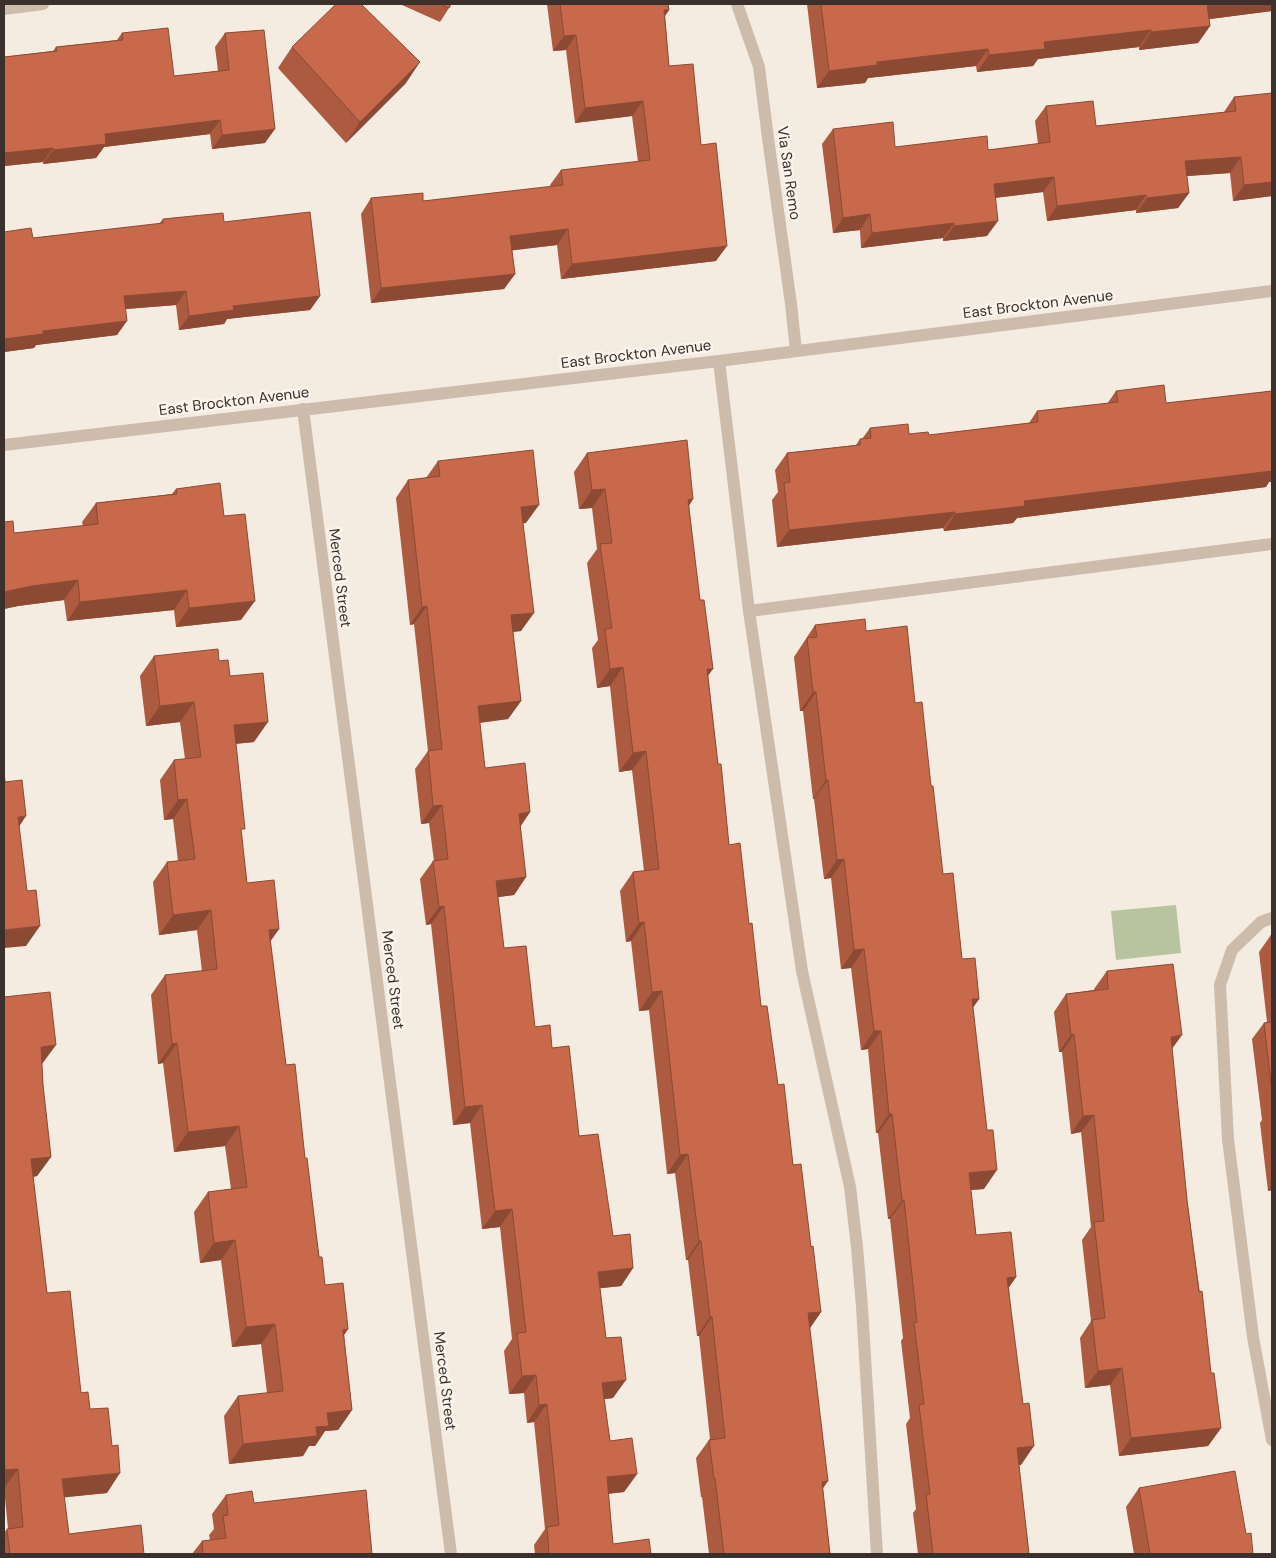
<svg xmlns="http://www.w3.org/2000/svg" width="1276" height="1558" viewBox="0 0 1276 1558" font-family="'DM Sans',sans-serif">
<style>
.green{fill:#b8c4a0}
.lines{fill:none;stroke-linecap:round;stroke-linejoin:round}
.service{stroke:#cdbbac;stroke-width:12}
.minor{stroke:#cdbbac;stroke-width:12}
.wall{fill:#ac5a40}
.shaded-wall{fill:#8c4a34}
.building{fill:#c8694b;stroke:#8c4a34}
.labels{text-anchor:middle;stroke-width:5;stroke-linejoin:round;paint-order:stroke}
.street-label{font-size:15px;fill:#3b302b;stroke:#fbf5ee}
</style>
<rect width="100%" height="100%" fill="#f4ebe1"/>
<!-- green -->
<polygon class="green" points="1176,905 1181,953 1116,960 1111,911"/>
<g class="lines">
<!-- service -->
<g class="service">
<polyline points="719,361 749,611 802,971 850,1187 857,1247 862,1307 877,1554"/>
<polyline points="749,611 1272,544"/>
<polyline points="1272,918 1261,922 1232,950 1220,985 1228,1139 1253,1337 1272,1440"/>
</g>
<!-- minor -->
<g class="minor">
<polyline points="737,4 759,67 768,138 791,304 796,351"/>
<polyline points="4,9 43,4"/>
<polyline points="303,409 451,1554"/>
<polyline points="4,445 719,361 1272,291"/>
</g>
</g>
<!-- wall -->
<g class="wall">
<polygon points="402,4 451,4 449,8 440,22 402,5"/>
<polygon points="547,4 668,4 669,10 665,16 669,66 701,145 716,261 561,279 557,245 512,250 515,274 504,289 371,303 361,214 371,198 423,201 551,187 550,185 561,170 638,162 632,116 575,123 566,50 553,51"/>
<polygon points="807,4 1272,4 1272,11 1209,19 1210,26 1198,43 1139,50 1139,47 1038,59 1033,66 977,72 976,66 868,78 865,83 817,88"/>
<polygon points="122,33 174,76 218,71 215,47 225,33 265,143 212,149 210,134 104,147 96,158 43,164 43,162 4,166 4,57 53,51 56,47 117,40"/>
<polygon points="292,47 406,83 346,143 278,68"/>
<polygon points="1234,97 1272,196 1233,201 1230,173 1186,176 1189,193 1178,208 1136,213 1136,210 1047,221 1043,192 995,198 987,236 943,241 943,238 861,248 860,230 833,233 822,144 833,129 895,147 988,150 1038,144 1035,121 1046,106 1096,126 1224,112"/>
<polygon points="163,219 224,222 320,296 310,310 227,319 224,324 179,330 176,305 125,309 117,335 36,345 34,348 4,352 4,232 33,238 159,224"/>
<polygon points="1116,391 1166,403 1272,391 1272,482 1269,482 1266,487 1017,518 1013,523 944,531 943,528 777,547 772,500 778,492 775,470 787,453 856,445 860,439 862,439 870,428 909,434 929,435 1029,423 1037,411 1107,404"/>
<polygon points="587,453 693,499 689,506 718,764 729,845 749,924 761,1006 778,1085 793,1165 811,1247 821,1312 810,1328 823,1489 830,1554 709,1554 702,1497 701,1497 696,1458 709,1440 710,1439 699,1336 697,1336 688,1260 686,1260 675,1173 667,1174 649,1010 639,1011 631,941 626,942 620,891 633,872 644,871 632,770 619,772 610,686 597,688 592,648 598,640 587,563 597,549 592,508 579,509 574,472"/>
<polygon points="438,461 526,523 523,523 521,631 513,632 521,701 508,719 480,723 485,768 530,812 520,827 526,877 514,895 498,897 504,948 535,1027 552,1048 579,1136 613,1236 633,1268 621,1286 600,1288 613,1398 604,1399 610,1441 637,1474 624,1492 608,1494 613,1544 651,1554 535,1554 534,1545 545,1529 534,1422 527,1423 524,1393 509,1394 504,1351 512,1339 500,1227 482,1229 470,1123 453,1125 431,924 426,925 420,879 433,861 434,861 429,823 421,824 415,769 428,751 414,624 410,625 396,498 408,480 426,478"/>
<polygon points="176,489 224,516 241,620 176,627 174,610 67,621 64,600 18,606 4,609 4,522 14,533 83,526 82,522 96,503 172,494"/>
<polygon points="815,625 866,631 915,703 931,786 943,874 962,959 979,999 973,1007 984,1189 971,1190 976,1235 1016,1277 1009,1287 1021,1465 1019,1465 1029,1554 918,1554 913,1513 916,1509 906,1424 910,1418 901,1341 903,1338 890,1219 888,1219 878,1133 876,1133 868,1049 861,1050 851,968 841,969 831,878 824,879 814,799 813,799 803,711 800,711 794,657"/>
<polygon points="154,656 219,661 230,676 254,742 236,744 241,834 247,883 279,929 270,941 286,1065 305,1158 319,1257 325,1285 348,1329 344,1335 352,1410 338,1430 325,1431 315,1446 309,1446 303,1456 229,1464 224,1416 238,1396 267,1393 261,1344 232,1347 221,1260 200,1263 194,1212 208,1192 231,1189 225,1146 174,1152 163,1063 158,1064 151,995 165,975 202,971 197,930 159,935 153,882 167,862 178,861 173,819 164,820 160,780 174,760 185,759 180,722 146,726 140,676"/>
<polygon points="1271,935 1272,935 1272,1190 1268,1191 1260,1123 1262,1120 1252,1039 1264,1023 1267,1022 1259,952"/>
<polygon points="1107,971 1172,1050 1187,1200 1211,1373 1221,1428 1208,1446 1119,1456 1110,1385 1085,1388 1080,1338 1091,1321 1082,1240 1091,1227 1081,1132 1071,1134 1062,1052 1059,1052 1054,1012 1066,994 1094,990 1094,989"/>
<polygon points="4,997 42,1064 43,1085 51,1157 37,1176 33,1177 47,1293 81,1393 90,1409 107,1493 64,1497 69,1534 144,1554 4,1554 4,1533 7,1529 8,1529 4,1488"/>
<polygon points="1139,1488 1246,1534 1253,1554 1134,1554 1126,1507"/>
<polygon points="226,1495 254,1503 372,1554 192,1554 202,1541 210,1540 209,1535 214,1529 212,1514"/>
</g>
<!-- shaded-wall -->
<g class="shaded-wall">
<polygon points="1207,4 1272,4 1272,11 1195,21"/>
<polygon points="664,10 669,10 658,25"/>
<polygon points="1210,26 1198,43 1139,50 1151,32"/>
<polygon points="1151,30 1139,47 1038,59 1033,66 977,72 989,55 1044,42"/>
<polygon points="576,35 566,50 553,51 564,36"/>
<polygon points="988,49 976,66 868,78 865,83 817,88 829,71 877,62"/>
<polygon points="420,62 406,83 346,143 360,122"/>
<polygon points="643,101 632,116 575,123 585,108"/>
<polygon points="220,120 210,134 104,147 96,158 43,164 53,150 105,134"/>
<polygon points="275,129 265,143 212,149 222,135"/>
<polygon points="53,148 43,162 4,166 4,153"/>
<polygon points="1241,157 1230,173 1174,177 1185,161"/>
<polygon points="1054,177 1043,192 983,199 994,184"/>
<polygon points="1272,182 1272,196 1233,201 1244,185"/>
<polygon points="1189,193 1178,208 1136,213 1147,198"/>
<polygon points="1146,195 1136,210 1047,221 1057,206"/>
<polygon points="870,214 860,230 833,233 843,218"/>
<polygon points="998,221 987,236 943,241 954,226"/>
<polygon points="954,223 943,238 861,248 872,233"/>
<polygon points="568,229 557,245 500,252 510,236"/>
<polygon points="727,246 716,261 561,279 572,264"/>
<polygon points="515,274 504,289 371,303 381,288"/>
<polygon points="186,291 176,305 114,310 124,296"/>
<polygon points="320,296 310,310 227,319 224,324 179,330 189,316 233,306"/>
<polygon points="127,321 117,335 36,345 34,348 4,352 4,339 43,331"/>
<polygon points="1272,471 1272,482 1269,482 1266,487 1017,518 1013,523 944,531 955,514 1024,501"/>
<polygon points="605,489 592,508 579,509 592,490"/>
<polygon points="693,499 680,518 688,500"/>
<polygon points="539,505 526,523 508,525 521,507"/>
<polygon points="955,512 943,528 777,547 789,530"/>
<polygon points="78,580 64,600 18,606 4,609 4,592 32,586"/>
<polygon points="187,590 174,610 67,621 80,602"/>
<polygon points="255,601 241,620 176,627 189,608"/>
<polygon points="427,606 414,624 410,625 422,607"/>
<polygon points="534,613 521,631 499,633 511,615"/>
<polygon points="623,667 610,686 597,688 610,669"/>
<polygon points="707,669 713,669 699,688"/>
<polygon points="813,692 816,692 803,711 800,711"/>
<polygon points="521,701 508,719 466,724 478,706"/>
<polygon points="194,702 180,722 146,726 160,706"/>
<polygon points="268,722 254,742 220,745 234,725"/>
<polygon points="646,751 632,770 619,772 633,753"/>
<polygon points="826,780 828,780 814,799 813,799"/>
<polygon points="187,799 173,819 164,820 178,800"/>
<polygon points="442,805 429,823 421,824 433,806"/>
<polygon points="530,812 518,830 519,814"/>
<polygon points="26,816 13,836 18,817"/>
<polygon points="844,859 831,878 824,879 837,860"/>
<polygon points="526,877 514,895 483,899 496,881"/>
<polygon points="444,906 431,924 426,925 439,907"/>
<polygon points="211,910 197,930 159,935 173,915"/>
<polygon points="644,922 631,941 626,942 639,923"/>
<polygon points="40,926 26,946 4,948 4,930"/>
<polygon points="279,929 265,949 269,930"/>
<polygon points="864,949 851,968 841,969 854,950"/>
<polygon points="662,991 649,1010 639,1011 652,992"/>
<polygon points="972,999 979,999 966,1018"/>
<polygon points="874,1031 881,1031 868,1049 861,1050"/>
<polygon points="1074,1034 1062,1052 1059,1052 1071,1035"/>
<polygon points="1182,1035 1169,1053 1171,1037"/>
<polygon points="177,1043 163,1063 158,1064 172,1044"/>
<polygon points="56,1045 42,1064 27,1066 41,1047"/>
<polygon points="482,1105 470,1123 453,1125 465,1107"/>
<polygon points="889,1114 892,1114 878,1133 876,1133"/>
<polygon points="1094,1115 1081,1132 1071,1134 1083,1116"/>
<polygon points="239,1126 225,1146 174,1152 188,1132"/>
<polygon points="688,1154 675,1173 667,1174 680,1155"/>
<polygon points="51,1157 37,1176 18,1179 31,1159"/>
<polygon points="997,1170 984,1189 955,1191 969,1173"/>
<polygon points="1272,1184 1272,1190 1268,1191"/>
<polygon points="904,1200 890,1219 888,1219 902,1201"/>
<polygon points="512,1209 500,1227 482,1229 495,1211"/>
<polygon points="235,1240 221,1260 200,1263 214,1243"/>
<polygon points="699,1241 701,1241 688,1260 686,1260"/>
<polygon points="633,1268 621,1286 585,1290 598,1272"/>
<polygon points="1016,1277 1003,1296 1007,1278"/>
<polygon points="821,1312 808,1331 808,1313"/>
<polygon points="710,1317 712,1317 699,1336 697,1336"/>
<polygon points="275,1324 261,1344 232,1347 246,1327"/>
<polygon points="348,1329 334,1349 343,1330"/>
<polygon points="1122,1368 1110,1385 1085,1388 1098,1371"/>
<polygon points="536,1375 524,1393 509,1394 522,1376"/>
<polygon points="626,1380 613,1398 590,1401 602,1383"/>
<polygon points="547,1404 534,1422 527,1423 539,1405"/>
<polygon points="352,1410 338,1430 325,1431 315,1446 309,1446 303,1456 229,1464 243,1444 327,1413"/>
<polygon points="1221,1428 1208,1446 1119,1456 1131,1438"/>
<polygon points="1034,1446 1021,1465 1004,1467 1017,1448"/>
<polygon points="18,1469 4,1488 4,1472 5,1470"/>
<polygon points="120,1473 107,1493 49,1499 62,1479"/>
<polygon points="637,1474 624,1492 594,1495 607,1477"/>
<polygon points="828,1481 815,1500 822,1482"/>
</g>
<!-- building -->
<g class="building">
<polygon points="336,4 361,4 420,62 360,122 292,47"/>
<polygon points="440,4 451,4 449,8"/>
<polygon points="560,4 668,4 669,10 664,10 669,66 693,64 701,145 716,143 727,246 572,264 568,229 510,236 515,274 381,288 371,198 423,193 423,201 563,185 561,170 650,160 643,101 585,108 576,35 564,36"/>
<polygon points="821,4 1207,4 1210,26 1151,32 1151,30 1044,42 1045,49 989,55 988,49 877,62 877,65 829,71"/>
<polygon points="168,28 174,76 229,70 225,33 264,30 275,129 222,135 220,120 105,134 106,144 53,150 53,148 4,153 4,57 57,51 56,47 123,40 122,33"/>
<polygon points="1272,93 1272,182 1244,185 1241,157 1185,161 1189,193 1147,198 1146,195 1057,206 1054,177 994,184 998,221 954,226 954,223 872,233 870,214 843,218 833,129 893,122 895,147 987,136 988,150 1050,142 1046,106 1093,101 1096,126 1236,111 1234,97"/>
<polygon points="310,212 320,296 233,306 234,310 189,316 186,291 124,296 127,321 43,331 43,334 4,339 4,232 31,228 33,238 163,223 163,219 223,213 224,222"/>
<polygon points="1164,385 1166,403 1272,391 1272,471 1024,501 1025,506 955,514 955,512 789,530 784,483 790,482 787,453 860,445 860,439 871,438 870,428 908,424 909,434 928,432 929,435 1038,422 1037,411 1118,402 1116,391"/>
<polygon points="687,440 693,499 688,500 700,600 704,600 713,669 707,669 718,764 721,764 729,845 740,843 749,924 752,923 761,1006 767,1006 778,1085 784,1084 793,1165 801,1164 811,1247 813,1246 821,1312 808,1313 828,1481 822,1482 830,1554 724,1554 715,1478 714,1479 709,1440 725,1438 712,1317 710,1317 701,1241 699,1241 688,1154 680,1155 662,991 652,992 644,922 639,923 633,872 659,869 646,751 633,753 623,667 610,669 605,629 612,628 600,544 612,543 605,489 592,490 587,453"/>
<polygon points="533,450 539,505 521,507 534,613 511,615 521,701 478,706 485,768 525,763 530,812 519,814 526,877 496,881 504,948 526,946 535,1027 550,1025 552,1048 569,1046 579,1136 598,1134 613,1236 630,1234 633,1268 598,1272 606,1338 621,1337 626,1380 602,1383 610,1441 632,1438 637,1474 607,1477 613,1544 649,1539 651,1554 549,1554 547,1527 559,1525 547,1404 539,1405 536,1375 522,1376 517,1333 526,1332 512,1209 495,1211 482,1105 465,1107 444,906 439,907 433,861 448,859 442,805 433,806 428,751 442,749 427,606 422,607 408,480 440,476 438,461"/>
<polygon points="220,483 224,516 245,514 255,601 189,608 187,590 80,602 78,580 32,586 4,592 4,522 13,521 14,533 98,524 96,503 177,494 176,489"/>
<polygon points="865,619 866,631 907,626 915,703 922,702 931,786 933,786 943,874 953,873 962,959 975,958 979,999 972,999 987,1130 993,1130 997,1170 969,1173 976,1235 1011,1232 1016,1277 1007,1278 1023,1404 1029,1403 1034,1446 1017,1448 1029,1554 933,1554 926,1494 930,1494 919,1405 924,1404 914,1323 917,1322 904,1200 902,1201 892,1114 889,1114 881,1031 874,1031 864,949 854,950 844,859 837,860 828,780 826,780 816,692 813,692 807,638 817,637 815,625"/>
<polygon points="218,649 219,661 228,660 230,676 263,673 268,722 234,725 245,829 241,829 247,883 274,880 279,929 269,930 286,1065 295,1064 305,1158 307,1158 319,1257 322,1257 325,1285 343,1283 348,1329 343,1330 352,1410 327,1413 329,1426 316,1427 317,1436 243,1444 238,1396 283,1391 275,1324 246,1327 235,1240 214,1243 208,1192 247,1187 239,1126 188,1132 177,1043 172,1044 165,975 217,969 211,910 173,915 167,862 195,859 187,799 178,800 174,760 201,757 194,702 160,706 154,656"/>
<polygon points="4,771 5,782 22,780 26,816 18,817 27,891 36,890 40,926 4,930"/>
<polygon points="1271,935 1272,935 1272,947"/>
<polygon points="1173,964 1182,1035 1171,1037 1187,1200 1199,1292 1202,1291 1211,1373 1214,1373 1221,1428 1131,1438 1122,1368 1098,1371 1092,1320 1105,1318 1094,1222 1104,1221 1094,1115 1083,1116 1074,1034 1071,1035 1066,994 1108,989 1107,971"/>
<polygon points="50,992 56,1045 41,1047 43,1085 51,1157 31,1159 47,1293 70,1291 81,1393 88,1392 90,1409 108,1408 112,1446 118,1445 120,1473 62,1479 69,1534 141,1525 144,1554 10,1554 7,1529 23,1527 18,1469 5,1470 4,1456 4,997"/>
<polygon points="1272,1022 1272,1092 1264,1023"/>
<polygon points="1235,1471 1246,1534 1251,1533 1253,1554 1150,1554 1139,1488"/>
<polygon points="366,1490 372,1554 203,1554 202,1541 226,1538 223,1516 228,1515 226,1495 252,1491 254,1503"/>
</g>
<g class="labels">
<!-- street labels -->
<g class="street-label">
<text transform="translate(789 173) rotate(82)" y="5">Via San Remo</text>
<text transform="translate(1038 304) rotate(-7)" y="5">East Brockton Avenue</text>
<text transform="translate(636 354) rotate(-7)" y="5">East Brockton Avenue</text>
<text transform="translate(234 401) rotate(-7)" y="5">East Brockton Avenue</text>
<text transform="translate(340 578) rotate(83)" y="5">Merced Street</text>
<text transform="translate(393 980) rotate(83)" y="5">Merced Street</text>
<text transform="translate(445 1381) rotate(83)" y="5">Merced Street</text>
</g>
</g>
<!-- border -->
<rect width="1276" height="1558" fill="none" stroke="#3b302b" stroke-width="10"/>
</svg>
